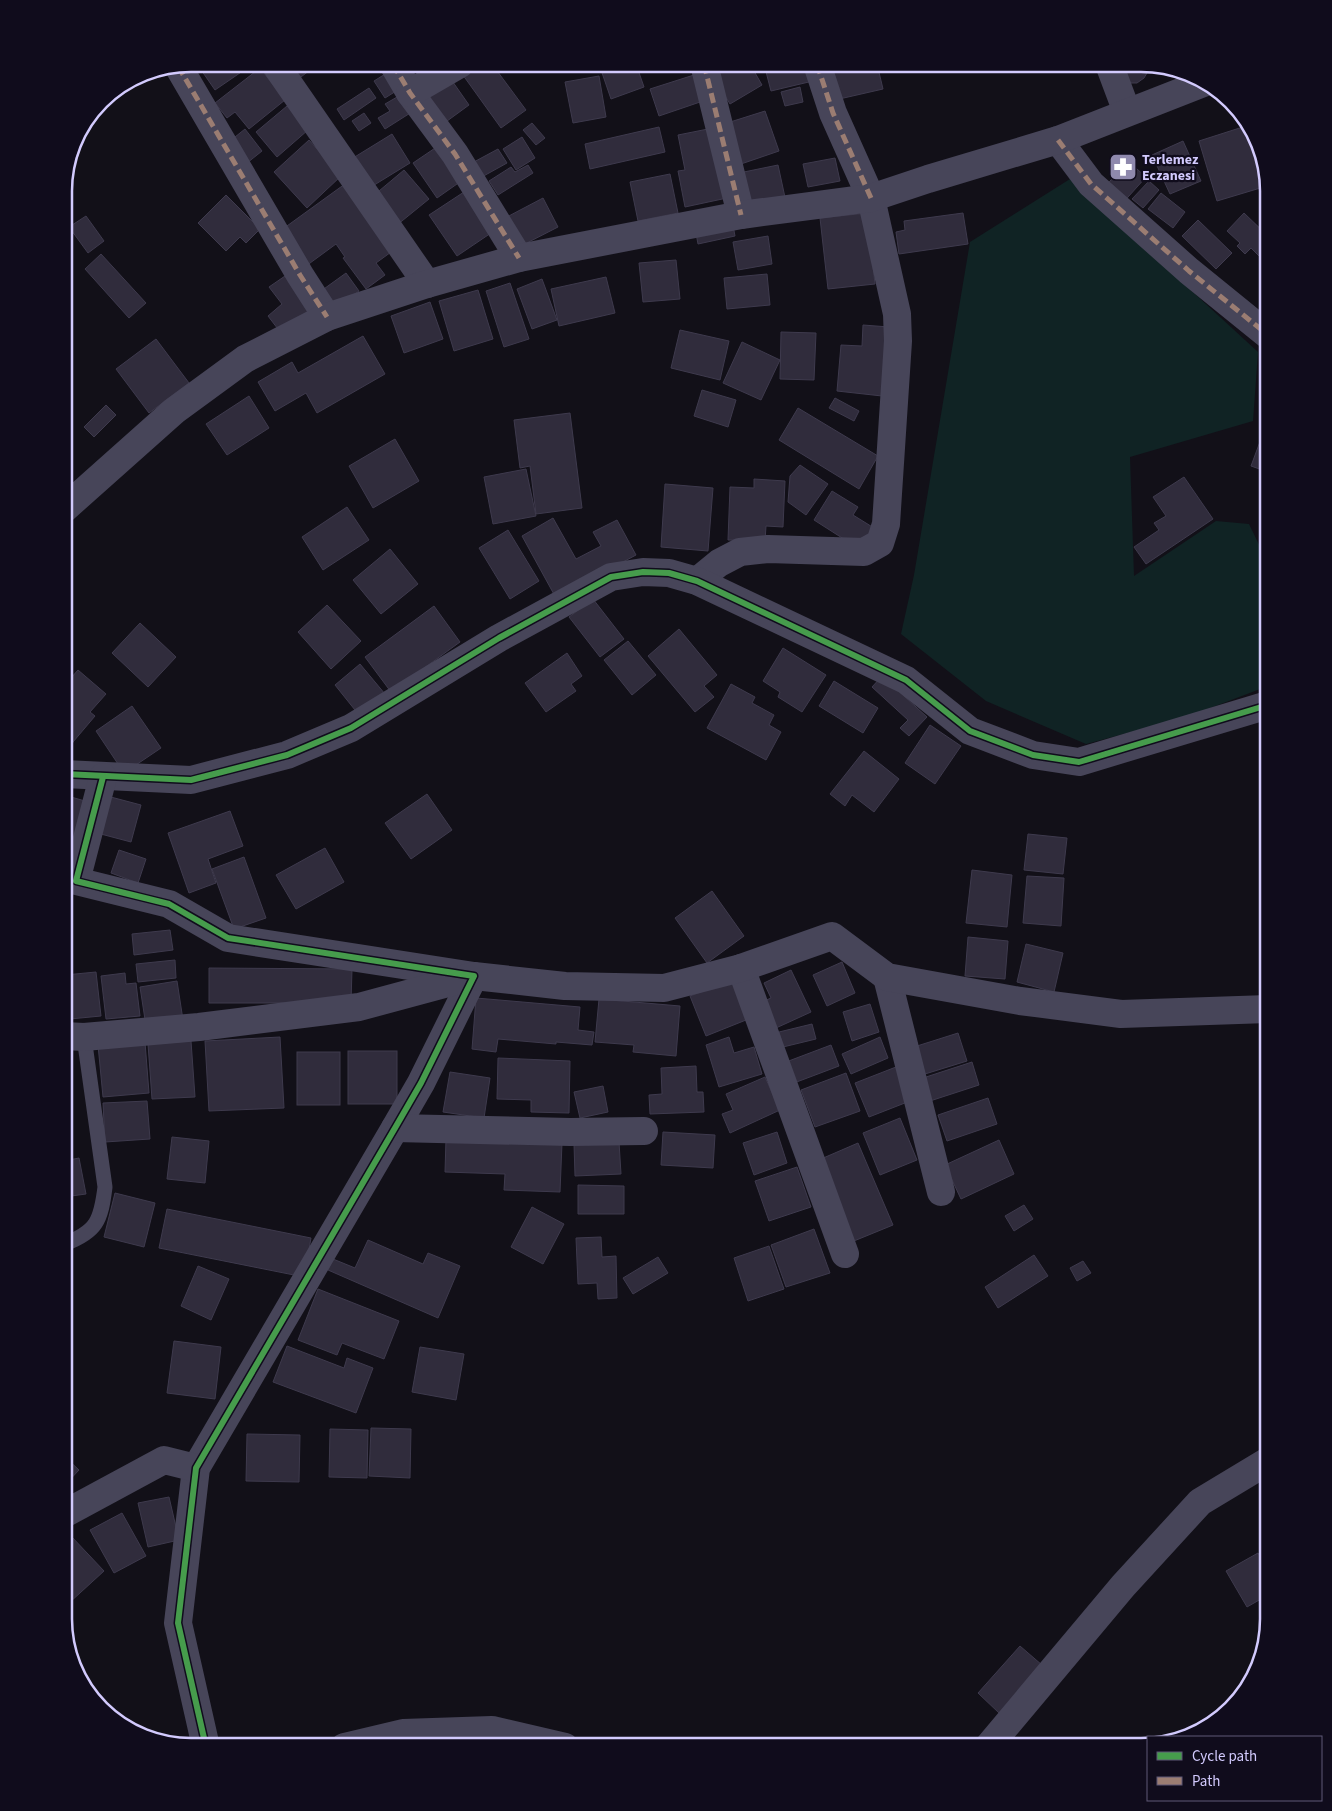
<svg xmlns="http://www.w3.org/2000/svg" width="1332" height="1811" viewBox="0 0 1332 1811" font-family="'Source Sans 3',sans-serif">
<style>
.green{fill:#102324}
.building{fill:#302c3c;stroke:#3e3a4d}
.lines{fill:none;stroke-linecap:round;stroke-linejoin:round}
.service{stroke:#474559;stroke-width:15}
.minor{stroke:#474559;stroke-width:28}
.tertiary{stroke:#474559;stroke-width:28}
.quiet{stroke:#9b7d72;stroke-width:5;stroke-dasharray:10 5;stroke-linecap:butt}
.cycleway-casing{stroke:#100c1c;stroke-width:9}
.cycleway{stroke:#469c4c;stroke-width:6}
.labels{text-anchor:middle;stroke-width:4.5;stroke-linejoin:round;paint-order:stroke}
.poi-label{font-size:14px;font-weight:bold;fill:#d2cafd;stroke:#100c1c;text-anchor:start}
.rim{fill:none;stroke:#d2cafd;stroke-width:2.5}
</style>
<rect width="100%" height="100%" fill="#121018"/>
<!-- green -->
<polygon class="green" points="1070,179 1258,352 1253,421 1130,457 1134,576 1216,521 1249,524 1268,563 1268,686 1184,718 1086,744 986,701 901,634 914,575 970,242"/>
<!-- building -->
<g class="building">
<polygon points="197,64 253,64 215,90"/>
<polygon points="284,64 318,64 297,80"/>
<polygon points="470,64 492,64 526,110 501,128 460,71"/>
<polygon points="497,64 512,64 513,65 500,71"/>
<polygon points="599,64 636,64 644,87 611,99"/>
<polygon points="733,64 750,64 762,85 730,104 713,76"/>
<polygon points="764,64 809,64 813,81 771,91"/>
<polygon points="826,64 877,64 883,89 835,100"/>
<polygon points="905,64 927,64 907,70"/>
<polygon points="1118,64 1147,64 1147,73 1144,78 1137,83 1127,83"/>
<polygon points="260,68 285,100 249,129 235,112 227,118 215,103"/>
<polygon points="390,71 401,88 385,98 374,81"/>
<polygon points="697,74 706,100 659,116 650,89"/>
<polygon points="448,75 469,105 443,124 421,94"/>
<polygon points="599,76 606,117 573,123 565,82"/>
<polygon points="800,87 803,102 785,106 781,92"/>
<polygon points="369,88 376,98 344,120 337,109"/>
<polygon points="404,93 415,110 385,129 378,118 390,111 385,104"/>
<polygon points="287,106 308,130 277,157 256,132"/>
<polygon points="765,111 779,151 741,164 727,123"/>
<polygon points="364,113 371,123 359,131 352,121"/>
<polygon points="532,123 545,138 536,145 523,130"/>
<polygon points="1249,125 1267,186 1217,201 1199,141"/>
<polygon points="659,127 665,152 590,169 585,144"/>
<polygon points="713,128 727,198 685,207 678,171 685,170 678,135"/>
<polygon points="245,129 262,151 247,163 230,141"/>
<polygon points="392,134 410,163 371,187 353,158"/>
<polygon points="522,137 535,158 516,170 503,149"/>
<polygon points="309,140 341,176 307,208 274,172"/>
<polygon points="1183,141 1201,181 1170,194 1152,155"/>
<polygon points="444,142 467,177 437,198 413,163"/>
<polygon points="498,149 507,163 480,178 472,163"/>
<polygon points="835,158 840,181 808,187 803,164"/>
<polygon points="1128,161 1146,177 1120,206 1102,190"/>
<polygon points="528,165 533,173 498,195 489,181 511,167 515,172"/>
<polygon points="778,165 786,202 746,210 739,173"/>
<polygon points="404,170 429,199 397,225 373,196"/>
<polygon points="670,174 678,213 638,221 630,182"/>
<polygon points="349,181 398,247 376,263 385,275 366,289 343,258 345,257 336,244 306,266 280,231"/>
<polygon points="1149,181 1159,190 1143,208 1132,199"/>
<polygon points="467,190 494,231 457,256 429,215"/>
<polygon points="1161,193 1185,212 1173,228 1148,209"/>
<polygon points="226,195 260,229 246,243 240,237 226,251 198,223"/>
<polygon points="543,198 558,227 519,247 505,218"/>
<polygon points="867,213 875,284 828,289 820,218"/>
<polygon points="963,213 968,244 899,254 896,232 905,230 904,221"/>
<polygon points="1244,213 1268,236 1268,251 1261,258 1251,248 1245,254 1237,246 1240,243 1227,231"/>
<polygon points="86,216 104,241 88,253 69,227"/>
<polygon points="732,220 735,236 698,244 695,228"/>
<polygon points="1198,220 1232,253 1216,269 1182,236"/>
<polygon points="768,236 772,264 738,270 733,242"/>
<polygon points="101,254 146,303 129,318 85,269"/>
<polygon points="676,260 680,299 643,302 639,263"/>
<polygon points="346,273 359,291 334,309 321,291"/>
<polygon points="767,274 770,305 727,309 724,278"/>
<polygon points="285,276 311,310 281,333 268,316 282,304 269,287"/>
<polygon points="606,277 615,313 559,326 551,289"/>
<polygon points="542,279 557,320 532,329 517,289"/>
<polygon points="510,283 529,339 504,347 486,291"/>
<polygon points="478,290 493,339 454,351 439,301"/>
<polygon points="430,302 443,339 404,353 391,316"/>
<polygon points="863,325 889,327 882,396 837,391 841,345 862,346"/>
<polygon points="680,330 729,341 720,380 671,368"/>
<polygon points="781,332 816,333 814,380 780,379"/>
<polygon points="363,336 385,374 317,413 306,393 275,411 258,382 292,362 298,373"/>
<polygon points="156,339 189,383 149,413 116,369"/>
<polygon points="742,342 780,360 761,400 723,383"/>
<polygon points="702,390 736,400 728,427 694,416"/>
<polygon points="249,396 269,428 227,455 206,424"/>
<polygon points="835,398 859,411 854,421 829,408"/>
<polygon points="106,405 116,415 94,437 84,427"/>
<polygon points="798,408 878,456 859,489 779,440"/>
<polygon points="570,413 582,508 536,514 530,466 520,468 514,420"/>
<polygon points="395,439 419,481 373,508 349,466"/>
<polygon points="1261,439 1268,441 1268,472 1251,466"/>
<polygon points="800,465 828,484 806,515 788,502 790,476"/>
<polygon points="526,469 536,516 493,524 484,477"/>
<polygon points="1184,477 1213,519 1146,564 1134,547 1159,530 1154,523 1166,516 1153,497"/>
<polygon points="754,479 785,481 783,527 766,526 765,541 728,540 730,487 754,488"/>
<polygon points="665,484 713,488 708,551 661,547"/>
<polygon points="832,491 858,507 853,515 874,528 861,550 814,520"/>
<polygon points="347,507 369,540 323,570 302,537"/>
<polygon points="553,518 576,559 601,546 593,532 617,520 636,555 556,598 522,536"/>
<polygon points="508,530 539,581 510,599 479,548"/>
<polygon points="390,549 418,584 381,614 353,580"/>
<polygon points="593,599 624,639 600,657 569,617"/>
<polygon points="327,605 361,641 331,669 298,632"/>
<polygon points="434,606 460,642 391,692 365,657"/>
<polygon points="140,623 176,657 148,687 112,653"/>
<polygon points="679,629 717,675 704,686 714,697 695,712 648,656"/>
<polygon points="628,641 656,675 632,695 604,660"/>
<polygon points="783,648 826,675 802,712 778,697 780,692 763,681"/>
<polygon points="567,653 582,676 571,684 576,691 546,712 525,683"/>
<polygon points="360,664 385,694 359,715 335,685"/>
<polygon points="78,670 106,694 90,712 95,716 73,742 64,768 64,686"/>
<polygon points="882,676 927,717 909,736 900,728 908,720 872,687"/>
<polygon points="834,681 878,708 863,733 819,706"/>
<polygon points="731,684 755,697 752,703 774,715 769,725 781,732 766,760 707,728"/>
<polygon points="132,706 161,748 124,773 96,731"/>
<polygon points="930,725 961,746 935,784 905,763"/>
<polygon points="864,751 899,779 874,812 852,795 845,806 830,794"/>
<polygon points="427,794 452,830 411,859 385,823"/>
<polygon points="64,795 92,803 80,844 64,839"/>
<polygon points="107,796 141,805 131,842 97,833"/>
<polygon points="230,811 243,846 208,859 216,883 189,893 168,833"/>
<polygon points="1028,834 1067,838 1063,874 1024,870"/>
<polygon points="325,848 344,882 296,909 276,875"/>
<polygon points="119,850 146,859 138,883 111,873"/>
<polygon points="244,857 266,918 234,929 212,869"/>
<polygon points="972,870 1012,875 1007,927 966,923"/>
<polygon points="1027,876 1064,878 1061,926 1023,923"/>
<polygon points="712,891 744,936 707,963 675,918"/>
<polygon points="170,930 173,950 134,955 132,934"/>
<polygon points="968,937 1008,941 1005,979 965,976"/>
<polygon points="1026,944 1063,953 1054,992 1017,982"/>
<polygon points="175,960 176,978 138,982 136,964"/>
<polygon points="842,962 855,993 827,1006 813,975"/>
<polygon points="209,968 352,969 351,1003 209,1003"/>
<polygon points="791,970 811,1012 776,1028 762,1002 771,998 764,983"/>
<polygon points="96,972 101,1016 70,1019 65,975"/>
<polygon points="125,973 126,984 136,983 140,1016 106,1019 101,976"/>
<polygon points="736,979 751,1018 706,1036 690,996"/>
<polygon points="177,981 183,1020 146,1026 140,987"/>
<polygon points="476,998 580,1007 578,1030 594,1032 592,1045 556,1042 556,1044 498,1039 496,1052 472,1049"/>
<polygon points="599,999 680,1006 676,1056 633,1052 634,1045 595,1042"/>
<polygon points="870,1004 879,1032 852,1041 843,1012"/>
<polygon points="812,1024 816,1039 783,1047 779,1032"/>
<polygon points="958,1033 967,1061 925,1074 917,1046"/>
<polygon points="280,1037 284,1108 209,1111 205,1041"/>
<polygon points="729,1037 734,1053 754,1047 762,1074 719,1087 706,1045"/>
<polygon points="880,1037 888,1058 851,1074 842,1054"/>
<polygon points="191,1041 195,1097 152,1099 148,1044"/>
<polygon points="145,1042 149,1093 103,1097 98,1045"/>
<polygon points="831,1045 839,1066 794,1083 786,1062"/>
<rect x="348" y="1051" width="49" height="53"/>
<rect x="297" y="1052" width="43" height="53"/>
<polygon points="498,1058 570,1061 569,1113 531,1112 531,1100 497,1099"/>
<polygon points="972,1062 979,1085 930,1101 923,1078"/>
<polygon points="696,1066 697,1092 703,1092 704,1112 650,1114 649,1095 662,1094 661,1068"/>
<polygon points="896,1067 910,1101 869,1117 855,1083"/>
<polygon points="450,1072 490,1078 484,1118 443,1112"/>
<polygon points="846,1073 860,1111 815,1127 801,1090"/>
<polygon points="765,1077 780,1110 730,1133 722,1114 733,1110 726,1094"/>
<polygon points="603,1086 608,1112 580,1118 574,1092"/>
<polygon points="988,1098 997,1124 947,1141 938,1115"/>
<polygon points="147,1101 150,1139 105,1142 103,1103"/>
<polygon points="900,1118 917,1160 880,1175 863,1133"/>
<polygon points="663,1132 715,1135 713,1168 661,1165"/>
<polygon points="777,1132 787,1163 754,1175 743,1143"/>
<polygon points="172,1137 209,1141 205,1183 167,1179"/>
<polygon points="446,1139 562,1143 560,1192 504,1190 505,1174 445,1172"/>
<polygon points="999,1140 1014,1174 961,1199 945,1165"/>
<polygon points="619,1142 621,1174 575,1176 574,1144"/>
<polygon points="858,1143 893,1225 849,1243 814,1162"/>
<polygon points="79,1158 86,1194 64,1197 64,1161"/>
<polygon points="797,1167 811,1207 769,1221 755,1181"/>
<polygon points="578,1185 624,1186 624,1214 578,1214"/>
<polygon points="115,1193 155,1203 144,1247 104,1237"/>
<polygon points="1024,1205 1033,1219 1014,1231 1005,1216"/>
<polygon points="532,1207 564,1224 543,1264 511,1247"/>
<polygon points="167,1209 311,1238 304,1277 159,1248"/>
<polygon points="814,1229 830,1273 786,1287 771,1245"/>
<polygon points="601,1237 602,1257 616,1256 617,1298 598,1299 597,1283 578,1284 576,1238"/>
<polygon points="368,1240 423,1264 428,1253 460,1266 438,1318 328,1270 333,1259 355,1268"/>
<polygon points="769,1246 784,1289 748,1301 734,1258"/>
<polygon points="1034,1255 1048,1276 998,1308 985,1287"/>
<polygon points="658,1257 668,1273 633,1294 623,1278"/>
<polygon points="1083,1261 1091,1273 1077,1281 1070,1268"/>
<polygon points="198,1266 229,1279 211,1320 181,1306"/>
<polygon points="318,1289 399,1321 384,1359 342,1343 337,1355 298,1340"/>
<polygon points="174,1341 221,1347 215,1399 167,1393"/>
<polygon points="287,1346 344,1368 347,1358 373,1368 356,1413 273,1382"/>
<polygon points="420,1347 464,1354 456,1400 412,1392"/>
<polygon points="371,1428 411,1429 410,1478 369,1476"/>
<polygon points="330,1429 368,1430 367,1478 329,1477"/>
<polygon points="247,1434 300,1435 299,1482 246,1481"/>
<polygon points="64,1456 79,1470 64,1486"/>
<polygon points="169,1497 179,1540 148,1547 138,1503"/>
<polygon points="122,1513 146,1556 114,1573 90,1530"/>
<polygon points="71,1536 104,1571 69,1603 64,1598 64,1543"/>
<polygon points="1258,1553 1268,1571 1268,1595 1247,1607 1226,1571"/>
<polygon points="1020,1646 1042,1665 999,1713 978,1693"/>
</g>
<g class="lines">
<!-- service -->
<path class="service" d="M64,1244C97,1232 101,1220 105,1187L84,1037"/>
<!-- minor -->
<g class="minor">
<polyline points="275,64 427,284"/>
<polyline points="393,64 410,93 455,154 519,258"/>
<polyline points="704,64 741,215"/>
<polyline points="1109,64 1127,112"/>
<polyline points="178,66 300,275 327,317"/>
<polyline points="410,93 460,64"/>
<polyline points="1058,140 1091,184 1189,271 1268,335"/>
<polyline points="697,581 719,563 740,552 768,549 864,552 880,543 886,524 898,341 897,314 871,198 833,113 817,64"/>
<polyline points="64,774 191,780 287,755 351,728 499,638 611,577 643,572 669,573 697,581 906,680 970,731 1033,755 1079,762 1268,705"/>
<polyline points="103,777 76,881 169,904 228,938 474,976 421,1083 395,1128 196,1468 178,1623 206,1747"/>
<polyline points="741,968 845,1254"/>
<polyline points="887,977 941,1192"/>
<polyline points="64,1036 84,1037 199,1027 359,1007 474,976 565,986 664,988 741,968 832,936 887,977 1020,1001 1121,1014 1268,1009"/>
<polyline points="395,1128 570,1132 644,1131"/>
<polyline points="64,1514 164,1460 196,1468"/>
<polyline points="344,1747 403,1733 492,1730 565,1747"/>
<polyline points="988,1747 1123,1586 1200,1502 1268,1461"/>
</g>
<!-- tertiary -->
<polyline class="tertiary" points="64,509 174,411 245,359 327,317 427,284 519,258 741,215 871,198 928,179 1058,140 1206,82"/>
<!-- quiet -->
<g class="quiet">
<polyline points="393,64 410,93 455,154 519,258"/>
<polyline points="704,64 741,215"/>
<polyline points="817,64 833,113 871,198"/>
<polyline points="178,66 300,275 327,317"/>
<polyline points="1058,140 1091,184 1189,271 1268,335"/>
</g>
<defs>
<g id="cycleway">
<polyline points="64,774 191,780 287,755 351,728 499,638 611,577 643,572 669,573 697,581 906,680 970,731 1033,755 1079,762 1268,705"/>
<polyline points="103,777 76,881 169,904 228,938 474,976 421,1083 395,1128 196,1468 178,1623 206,1747"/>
</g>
</defs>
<!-- cycleway casing -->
<use href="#cycleway" class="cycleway-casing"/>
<!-- cycleway -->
<use href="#cycleway" class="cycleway"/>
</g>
<!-- icons -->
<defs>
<symbol id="pharmacy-square" viewBox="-11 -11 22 22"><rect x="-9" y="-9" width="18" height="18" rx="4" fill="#8f89ad" stroke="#100c1c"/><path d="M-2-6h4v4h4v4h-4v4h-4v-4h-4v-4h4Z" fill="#fff"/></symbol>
</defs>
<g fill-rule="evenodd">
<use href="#pharmacy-square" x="1107" y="151" width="32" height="32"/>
</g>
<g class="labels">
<!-- poi labels -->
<g class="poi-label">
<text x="1142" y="164">Terlemez<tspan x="1142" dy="16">Eczanesi</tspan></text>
</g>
</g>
<!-- crop -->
<path d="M0 0H1332V1811H0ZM191 72H1141A119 119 0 0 1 1260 191V1619A119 119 0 0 1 1141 1738H191A119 119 0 0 1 72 1619V191A119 119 0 0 1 191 72Z" fill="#100c1c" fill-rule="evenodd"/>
<path class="rim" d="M191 72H1141A119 119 0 0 1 1260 191V1619A119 119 0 0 1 1141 1738H191A119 119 0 0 1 72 1619V191A119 119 0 0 1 191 72Z"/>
<!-- legend -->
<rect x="1147" y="1736" width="175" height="65" fill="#100c1c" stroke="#5e5876"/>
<rect x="1157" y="1752" width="25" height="8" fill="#469c4c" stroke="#5e5876"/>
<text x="1192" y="1761" font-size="15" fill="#d2cafd">Cycle path</text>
<rect x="1157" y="1777" width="25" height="8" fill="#9b7d72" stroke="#5e5876"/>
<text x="1192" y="1786" font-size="15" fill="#d2cafd">Path</text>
</svg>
